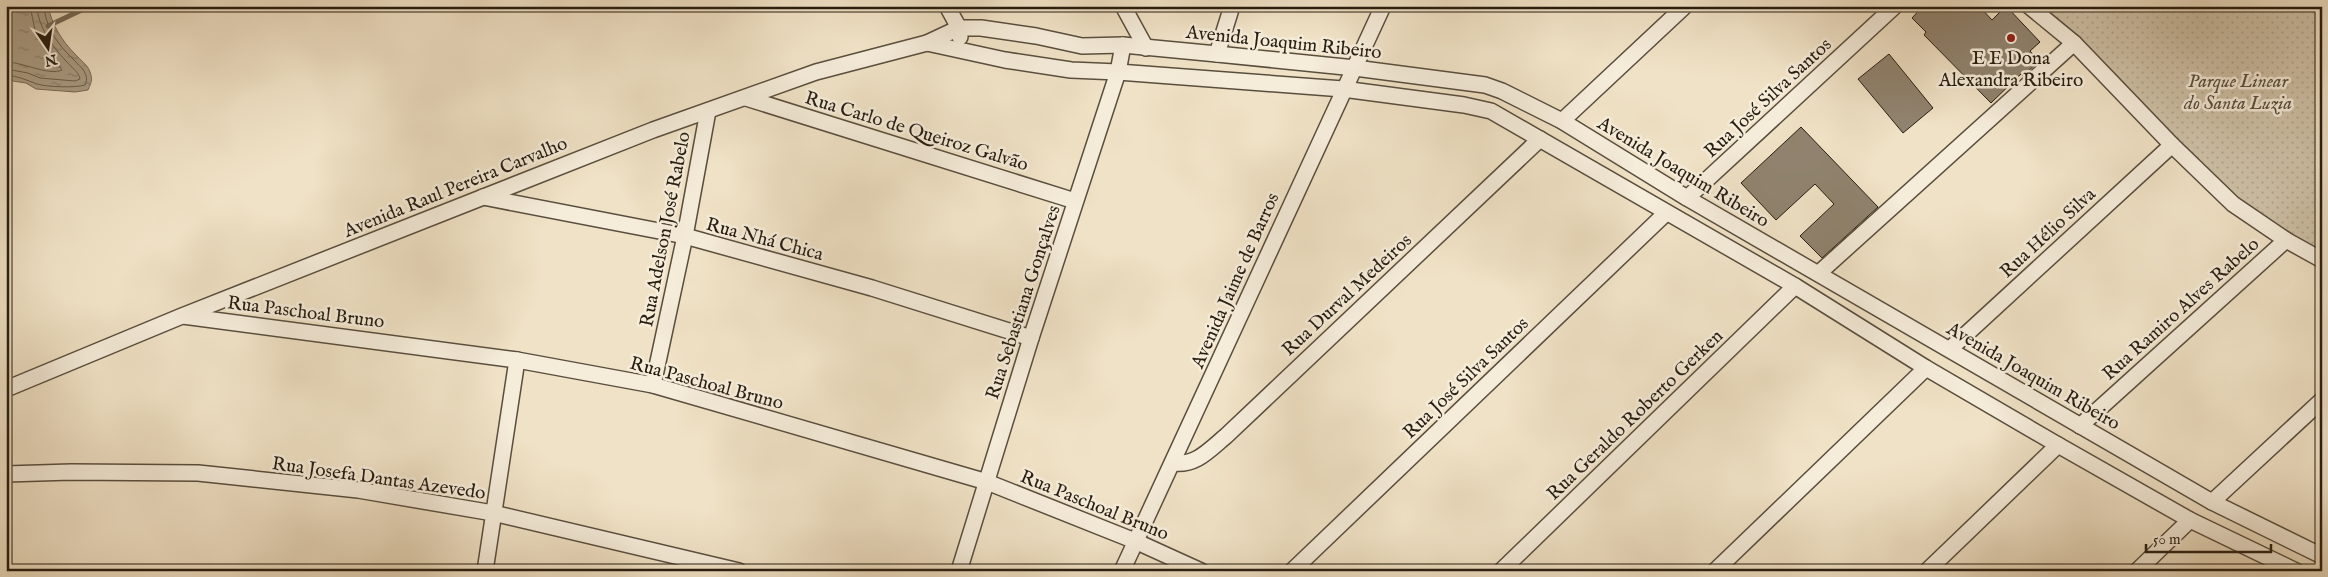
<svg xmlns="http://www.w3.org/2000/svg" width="2328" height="577" viewBox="0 0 2328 577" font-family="'IM FELL English',serif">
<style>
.park{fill:url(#park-dots);stroke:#7a6f5c}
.water{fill:url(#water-ripples);stroke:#776b58}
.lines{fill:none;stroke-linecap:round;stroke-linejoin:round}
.shore{stroke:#6a5e4c;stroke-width:1}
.stream{stroke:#776b58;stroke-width:5}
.building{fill:#90836f;stroke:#271d10}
.street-casing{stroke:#594e3e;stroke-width:18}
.street{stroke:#f5ecda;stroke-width:15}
.poi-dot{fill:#8f2418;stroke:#f5ecda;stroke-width:2}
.labels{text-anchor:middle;stroke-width:5;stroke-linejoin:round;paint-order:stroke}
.street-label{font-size:19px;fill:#271d10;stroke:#f5ecda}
.poi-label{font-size:19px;fill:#271d10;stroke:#f5ecda}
.park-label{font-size:19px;font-style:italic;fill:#594e3d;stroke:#f5ecda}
</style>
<defs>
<pattern id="park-dots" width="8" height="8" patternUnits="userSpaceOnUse" patternTransform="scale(1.25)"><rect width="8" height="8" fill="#cec1a7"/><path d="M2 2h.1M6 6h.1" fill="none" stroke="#b1a58f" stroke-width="1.8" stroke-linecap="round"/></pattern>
<pattern id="water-ripples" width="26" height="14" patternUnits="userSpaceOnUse" patternTransform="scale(1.25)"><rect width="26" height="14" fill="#ac9f88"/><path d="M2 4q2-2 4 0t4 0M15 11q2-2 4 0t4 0" fill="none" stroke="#8c816e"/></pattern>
</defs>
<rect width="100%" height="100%" fill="#f0e2c6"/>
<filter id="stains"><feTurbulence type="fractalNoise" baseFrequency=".004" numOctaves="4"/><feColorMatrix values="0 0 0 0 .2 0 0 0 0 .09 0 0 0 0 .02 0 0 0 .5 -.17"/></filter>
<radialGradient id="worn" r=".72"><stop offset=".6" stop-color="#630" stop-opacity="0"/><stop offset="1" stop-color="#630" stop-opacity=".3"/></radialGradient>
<!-- park -->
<polygon class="park" points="2029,6 2322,6 2322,260 2233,204"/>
<!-- water -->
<path class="water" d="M6,6H48C52,25 62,41 75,54C80,60 88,65 90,72C93,80 91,83 88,90L75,92L36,89L26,83L6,80Z"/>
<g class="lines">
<!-- shore -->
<g class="shore">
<path d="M6,62C23,62 48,76 62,70L35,30L30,6"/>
<path d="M6,69L28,73L40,78L75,81L80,79C79,72 71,67 66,61C52,46 38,27 37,6"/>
<path d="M6,75C18,76 26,80 37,84C47,87 76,88 85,85C87,81 87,77 85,73C83,68 76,63 72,58C58,45 45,26 44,6"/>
</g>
<!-- stream -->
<polyline class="stream" points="48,26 90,6"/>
</g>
<!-- building -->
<g class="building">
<polygon points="1923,6 1979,6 1992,20 2006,6 2040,42 2030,51 2039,61 2023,76 2021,74 1991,103 1924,35 1926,32 1912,18"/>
<polygon points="1889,54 1933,108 1903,133 1858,79"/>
<polygon points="1801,127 1878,207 1822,258 1800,236 1834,204 1815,184 1776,220 1741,183"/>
</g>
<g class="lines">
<defs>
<g id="street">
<polyline points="947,6 959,28 960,37"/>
<polyline points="1123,6 1146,48"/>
<polyline points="2029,6 2074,43 2172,145 2233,204 2286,240 2322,260"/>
<polyline points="927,43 1005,60 1071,70 1118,72 1343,89 1464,105 1491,111 1795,286 1926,368 2058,445 2190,520 2296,571"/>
<polyline points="1217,54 1232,6"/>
<polyline points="746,98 1075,201"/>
<polyline points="1562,121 1685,6"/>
<polyline points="483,197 685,236 872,288 1031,338"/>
<polyline points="1687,198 1895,6"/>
<polyline points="1819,273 2074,43"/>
<polyline points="183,316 517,360 653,385 987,482 1135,541 1201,571"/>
<polyline points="1950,349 2172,145"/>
<polyline points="653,385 685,236 708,111"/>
<polyline points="6,389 182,316 653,130 816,72 927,43 959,28 981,28 1036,36 1082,46 1123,45 1217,54 1355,68 1485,85 1502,91 1562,121 1687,198 2212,502 2322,556"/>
<polyline points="2080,426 2286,240"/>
<path d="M1173,463C1196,466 1209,450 1226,436L1540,139"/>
<polyline points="6,474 71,472 198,473 358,490 493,513 739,571"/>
<polyline points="2212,502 2322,400"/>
<polyline points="485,571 517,360"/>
<polyline points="959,571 1031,338 1118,72 1123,45"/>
<polyline points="1122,571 1383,6"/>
<polyline points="1292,571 1666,213"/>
<polyline points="1501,571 1795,286"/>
<polyline points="1715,571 1926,368"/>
<polyline points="1927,571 2058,445"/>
<polyline points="2137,571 2190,520"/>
</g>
</defs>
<!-- street casing -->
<use href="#street" class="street-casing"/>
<!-- street -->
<use href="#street" class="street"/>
</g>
<!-- markers -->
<circle class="poi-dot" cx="2011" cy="38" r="5"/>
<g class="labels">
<!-- street labels -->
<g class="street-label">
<text transform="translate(1284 41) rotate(6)" y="7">Avenida Joaquim Ribeiro</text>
<text transform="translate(1767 97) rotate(-43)" y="7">Rua José Silva Santos</text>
<text transform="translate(917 130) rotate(17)" y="7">Rua Carlo de Queiroz Galvão</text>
<text transform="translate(1684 171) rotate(31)" y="7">Avenida Joaquim Ribeiro</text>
<text transform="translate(455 186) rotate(-22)" y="7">Avenida Raul Pereira Carvalho</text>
<text transform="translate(664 229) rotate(-79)" y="7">Rua Adelson José Rabelo</text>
<text transform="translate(2047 232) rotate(-43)" y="7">Rua Hélio Silva</text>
<text transform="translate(765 238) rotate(15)" y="7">Rua Nhá Chica</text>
<text transform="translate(1234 280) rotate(-66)" y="7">Avenida Jaime de Barros</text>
<text transform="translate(1346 294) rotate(-43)" y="7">Rua Durval Medeiros</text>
<text transform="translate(1022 302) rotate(-72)" y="7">Rua Sebastiana Gonçalves</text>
<text transform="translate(2180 308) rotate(-42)" y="7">Rua Ramiro Alves Rabelo</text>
<text transform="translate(306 311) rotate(7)" y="7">Rua Paschoal Bruno</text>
<text transform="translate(2034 375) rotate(30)" y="7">Avenida Joaquim Ribeiro</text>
<text transform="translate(1465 377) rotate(-44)" y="7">Rua José Silva Santos</text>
<text transform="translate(707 382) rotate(15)" y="7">Rua Paschoal Bruno</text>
<text transform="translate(1634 414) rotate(-44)" y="7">Rua Geraldo Roberto Gerken</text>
<text transform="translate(379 477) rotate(8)" y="7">Rua Josefa Dantas Azevedo</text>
<text transform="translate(1095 504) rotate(22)" y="7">Rua Paschoal Bruno</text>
</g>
<!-- poi labels -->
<g class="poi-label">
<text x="2011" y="64">E E Dona<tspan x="2011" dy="22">Alexandra Ribeiro</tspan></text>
</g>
<!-- park labels -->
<g class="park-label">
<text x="2238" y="87">Parque Linear<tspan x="2238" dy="22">do Santa Luzia</tspan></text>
</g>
</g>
<!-- margin -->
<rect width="2328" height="577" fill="none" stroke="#f0e2c6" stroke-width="25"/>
<rect x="8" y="8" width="2313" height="562" fill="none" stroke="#271d10" stroke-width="2.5"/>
<rect x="12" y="12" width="2303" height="552" fill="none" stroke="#271d10"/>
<!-- north arrow -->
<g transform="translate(48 48) rotate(167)" stroke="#f5ecda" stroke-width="4" paint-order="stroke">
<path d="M0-4L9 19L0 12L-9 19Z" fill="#271d10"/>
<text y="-8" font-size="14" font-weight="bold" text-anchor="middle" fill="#271d10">N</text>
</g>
<!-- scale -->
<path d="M2146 544v8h125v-8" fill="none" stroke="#271d10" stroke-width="2.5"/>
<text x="2153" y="544" font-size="15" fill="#271d10" stroke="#f5ecda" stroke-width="4" paint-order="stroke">50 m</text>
<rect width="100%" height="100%" filter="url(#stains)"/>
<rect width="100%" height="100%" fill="url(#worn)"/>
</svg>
